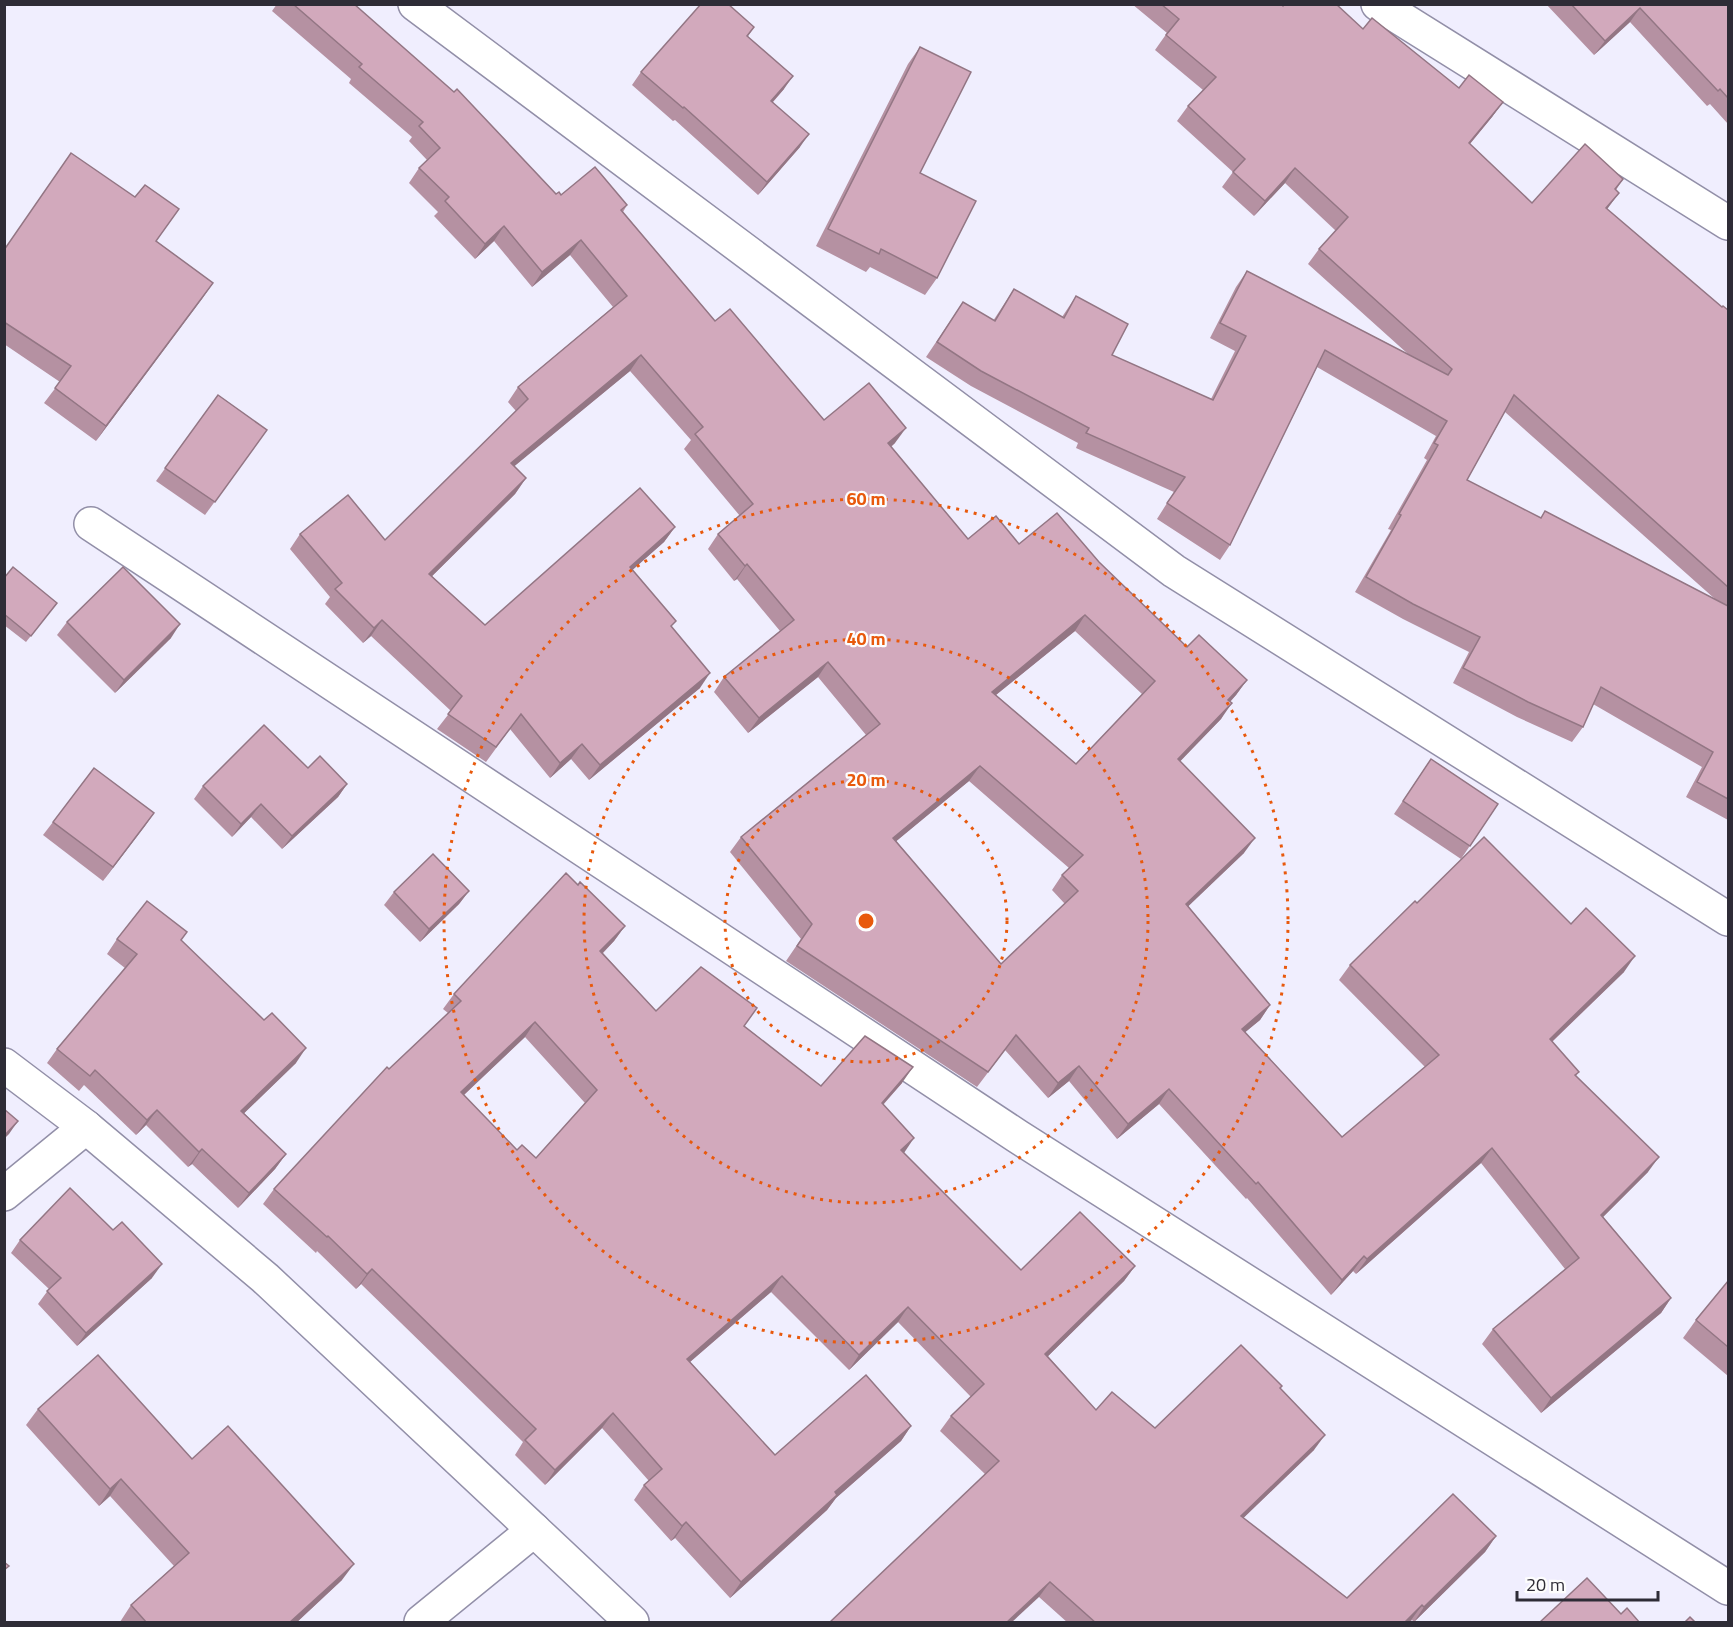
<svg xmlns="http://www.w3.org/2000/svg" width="1733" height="1627" viewBox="0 0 1733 1627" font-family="'Titillium Web',sans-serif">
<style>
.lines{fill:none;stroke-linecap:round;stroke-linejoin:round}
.street-casing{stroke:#928fa8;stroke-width:36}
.street{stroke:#fff;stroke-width:33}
.wall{fill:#b591a2;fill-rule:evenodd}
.shaded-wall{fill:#937684}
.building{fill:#d2a9bc;stroke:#937684;stroke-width:1.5;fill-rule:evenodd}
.ring{fill:none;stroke:#e8590c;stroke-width:3;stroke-dasharray:3 6}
.centre{fill:#e8590c;stroke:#fdfdfd;stroke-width:3}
.ring-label{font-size:18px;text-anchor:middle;font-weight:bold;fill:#e8590c;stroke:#fdfdfd;stroke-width:4.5;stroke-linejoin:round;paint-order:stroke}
</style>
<rect width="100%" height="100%" fill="#f0eefe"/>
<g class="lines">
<defs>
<g id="street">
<polyline points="415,4 1174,571 1728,919"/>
<polyline points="1378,4 1728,223"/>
<polyline points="91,524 1017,1136 1728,1588"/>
<polyline points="4,1065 86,1127 265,1278 534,1530"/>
<polyline points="4,1194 86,1127"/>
<polyline points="421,1622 534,1530 632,1622"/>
</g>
</defs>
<!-- street casing -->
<use href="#street" class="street-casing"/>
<!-- street -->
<use href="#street" class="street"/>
</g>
<!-- wall -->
<g class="wall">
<path d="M277,4H354L556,194L627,205L623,212L715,321L824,420L895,443L891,447L968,539L1019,544L1099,562L1187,647L1247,680L1236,695L1230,702L1221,719L1180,761L1244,853L1188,906L1270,1005L1260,1020L1245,1032L1342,1137L1425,1067L1339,980L1350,965L1417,903L1571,924L1624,972L1552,1042L1579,1072L1576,1076L1648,1172L1603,1217L1671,1298L1661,1313L1541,1413L1482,1344L1493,1329L1565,1269L1481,1163L1356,1274L1353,1271L1331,1295L1247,1198L1246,1199L1159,1104L1117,1139L1069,1081L1048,1098L1005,1050L977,1087L786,961L801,939L730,852L741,837L866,735L818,677L748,733L714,692L724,677L780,631L737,579L734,581L708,549L718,534L740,516L684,449L691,440L630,371L514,466L526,478L515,494L432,576L485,625L675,527L664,542L632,570L672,627L700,688L589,780L571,759L550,778L510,729L486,762L437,729L451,711L371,636L363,643L325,604L330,597L290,549L300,534L385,540L516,411L508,402L518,387L613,307L570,255L532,287L494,241L475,259L434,216L438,212L409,183L419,168L427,160L409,141L412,137L349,83L351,79L272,11ZM1075,631L1142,694L1076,764L996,695ZM969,781L1069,868L1062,875L1052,890L1065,904L1001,964L896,841Z"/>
<path d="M1132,4H1281L1283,6L1363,29L1459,88L1503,102L1492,117L1470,144L1532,203L1623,179L1616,190L1607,209L1722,307L1728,310V820L1686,797L1702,767L1593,704L1583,727L1572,742L1517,717L1453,683L1469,652L1403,619L1355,592L1391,530L1388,529L1427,460L1424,458L1436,436L1317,367L1230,545L1220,560L1157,519L1174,492L1076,448L1078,443L971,386L926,357L963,302L993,321L1014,289L1062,317L1076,296L1112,355L1211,399L1235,351L1210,338L1236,287L1247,271L1408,354L1308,264L1319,249L1336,231L1285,183L1254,216L1222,187L1233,172L1177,121L1188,106L1203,90L1155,50L1167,33ZM1505,412L1715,599L1545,511L1541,518L1467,480Z"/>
<polygon points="1546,4 1728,4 1728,124 1710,104 1707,106 1630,22 1594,55"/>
<polygon points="754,27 748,36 784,89 773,102 800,147 758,195 675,120 673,121 632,85 641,72"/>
<polygon points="920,47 920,173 937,278 925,295 870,267 866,272 816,246 908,64"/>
<polygon points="156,241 213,283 96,441 44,403 60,382 4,344 4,250"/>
<polygon points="218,395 267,430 205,515 156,481"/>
<polygon points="4,578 57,603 26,642 4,625"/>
<polygon points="67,622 171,638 115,693 57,635"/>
<polygon points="1431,759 1498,804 1461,859 1394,814"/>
<polygon points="308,768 347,784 338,797 282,849 251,817 232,837 194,799 203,786"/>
<polygon points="154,813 103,881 43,835 53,822"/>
<polygon points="469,891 459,904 420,942 384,905 394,892"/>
<path d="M625,926L614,941L603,953L656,1011L744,1026L821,1086L902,1083L883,1105L904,1153L1021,1270L1135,1266L1124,1281L1048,1356L1096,1410L1155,1428L1280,1389L1314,1450L1243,1518L1347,1598L1496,1536L1485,1552L1414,1622L1412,1620L1409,1623H1068L1039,1597L985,1474L940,1431L951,1416L971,1397L898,1322L849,1370L771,1292L690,1362L775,1455L911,1426L901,1441L836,1498L827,1510L730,1598L675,1538L671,1541L634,1500L644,1485L649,1481L602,1428L545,1485L515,1455L523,1442L361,1284L356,1289L317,1251L316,1253L263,1204L274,1189L389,1069L448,1013L443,1009L454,994ZM525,1037L585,1103L536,1158L517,1150L464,1095Z"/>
<polygon points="117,939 181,940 296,1063 244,1113 286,1154 275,1169 238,1208 192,1164 188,1167 146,1125 136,1135 84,1085 79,1091 47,1063 57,1049 125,968 107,954"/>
<polygon points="20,1240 152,1278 77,1346 38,1304 49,1289 11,1253"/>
<polygon points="1728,1281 1728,1376 1683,1338 1696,1320"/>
<polygon points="38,1409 192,1459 342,1580 296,1623 121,1623 120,1622 131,1605 174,1566 110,1496 99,1506 26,1425"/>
</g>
<!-- shaded-wall -->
<g class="shaded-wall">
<polygon points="1640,8 1630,22 1594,55 1605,41"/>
<polygon points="793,76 784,89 762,114 771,101"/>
<polygon points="1503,102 1492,117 1458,158 1469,143"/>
<polygon points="809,134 800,147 758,195 767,182"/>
<polygon points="1295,168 1285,183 1254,216 1265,201"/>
<polygon points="1619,193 1608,208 1595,223 1606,208"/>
<polygon points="504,226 494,241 475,259 485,244"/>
<polygon points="581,240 570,255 532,287 542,272"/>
<polygon points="213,283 202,299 96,441 106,426"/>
<polygon points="641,355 630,371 500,478 511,463"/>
<polygon points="906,428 895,443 877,458 888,443"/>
<polygon points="526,478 515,494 419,589 429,574"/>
<polygon points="675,527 664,542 619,582 630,567"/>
<polygon points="747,564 737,579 734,581 745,566"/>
<polygon points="1085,615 1075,631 981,707 992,692"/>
<polygon points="382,620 371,636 363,643 374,628"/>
<polygon points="180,624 171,638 115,693 124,680"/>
<polygon points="828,662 818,677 748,733 759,718"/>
<polygon points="710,673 700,688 589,780 600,765"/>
<polygon points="1247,680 1236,695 1218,715 1228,700"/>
<polygon points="1232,703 1221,719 1168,774 1178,759"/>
<polygon points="582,744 571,759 550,778 560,763"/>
<polygon points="980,766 969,781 882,853 893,838"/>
<polygon points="347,784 338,797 282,849 292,836"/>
<polygon points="261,804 251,817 232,837 241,824"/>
<polygon points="154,813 145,826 103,881 113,867"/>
<polygon points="1255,838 1244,853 1175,919 1186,904"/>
<polygon points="469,891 459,904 420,942 429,929"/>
<polygon points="625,926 614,941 590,966 600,951"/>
<polygon points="1635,956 1624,972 1539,1054 1550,1039"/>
<polygon points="1270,1005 1260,1020 1231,1044 1242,1029"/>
<polygon points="535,1022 525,1037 451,1107 461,1092"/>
<polygon points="306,1048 296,1063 231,1126 241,1111"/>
<polygon points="1079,1066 1069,1081 1048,1098 1058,1083"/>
<polygon points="913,1067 902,1083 871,1118 882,1103"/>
<polygon points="1169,1089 1159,1104 1117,1139 1128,1124"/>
<polygon points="157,1110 146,1125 136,1135 147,1120"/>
<polygon points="18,1121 9,1134 4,1139 4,1136"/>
<polygon points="914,1138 904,1153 901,1150"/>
<polygon points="1492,1148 1481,1163 1356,1274 1367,1259"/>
<polygon points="202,1149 192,1164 188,1167 199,1152"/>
<polygon points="286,1154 275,1169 238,1208 249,1193"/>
<polygon points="1659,1157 1648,1172 1590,1230 1601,1215"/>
<polygon points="1364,1256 1353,1271 1331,1295 1342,1280"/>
<polygon points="162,1264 152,1278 77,1346 86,1333"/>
<polygon points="1135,1266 1124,1281 1035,1369 1045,1354"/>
<polygon points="372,1269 361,1284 356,1289 367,1274"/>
<polygon points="782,1276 771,1292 676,1374 687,1359"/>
<polygon points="1671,1298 1661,1313 1541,1413 1551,1398"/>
<polygon points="908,1307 898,1322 849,1370 859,1355"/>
<polygon points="613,1413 602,1428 545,1485 555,1470"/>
<polygon points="911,1426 901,1441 836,1498 827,1510 730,1598 741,1582 835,1492"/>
<polygon points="1325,1435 1314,1450 1230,1531 1241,1516"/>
<polygon points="121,1479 110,1496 99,1506 110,1489"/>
<polygon points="686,1522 675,1538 671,1541 682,1526"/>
<polygon points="1496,1536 1485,1552 1414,1622 1424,1607"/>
<polygon points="354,1564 342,1580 296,1623 289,1623"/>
<polygon points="1050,1582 1039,1597 1011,1623 1006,1623"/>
<polygon points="1422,1605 1409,1623 1404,1623"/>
</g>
<!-- building -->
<g class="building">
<path d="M293,4H354L454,92L457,89L556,194L559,192L561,195L595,167L627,205L621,210L715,321L730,309L824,420L869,383L906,428L888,443L968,539L996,516L1019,544L1057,513L1099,562L1187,647L1199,635L1247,680L1228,700L1232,703L1178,759L1255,838L1186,904L1270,1005L1242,1029L1342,1137L1439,1055L1350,965L1415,901L1417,903L1484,837L1571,924L1586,908L1635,956L1550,1039L1579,1072L1575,1075L1659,1157L1601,1215L1671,1298L1551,1398L1493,1329L1579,1258L1492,1148L1367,1259L1364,1256L1342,1280L1258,1182L1256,1184L1169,1089L1128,1124L1079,1066L1058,1083L1016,1035L988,1072L797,946L812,924L741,837L880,724L828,662L759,718L724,677L794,620L747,564L745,566L718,534L753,504L695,434L703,427L641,355L511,463L526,478L429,574L485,625L640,488L675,527L630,567L676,621L671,626L710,673L600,765L582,744L560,763L521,714L496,747L448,714L462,696L382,620L374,628L335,589L342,583L300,534L348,495L385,540L528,399L518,387L627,296L581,240L542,272L504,226L485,244L445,201L449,197L419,168L440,148L419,126L423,122L359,67L362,64ZM1085,615L1155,681L1076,764L992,692ZM980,766L1083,855L1062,875L1078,891L1001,964L893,838Z"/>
<polygon points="701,4 728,4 754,27 747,36 793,76 771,101 809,134 767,182 684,107 683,108 641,72"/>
<polygon points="1161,4 1281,4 1283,6 1284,4 1336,4 1363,29 1372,18 1459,88 1469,75 1503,102 1469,143 1532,203 1585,144 1623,179 1615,189 1619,193 1606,208 1722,307 1723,306 1728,310 1728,587 1514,395 1467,480 1541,518 1545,511 1728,606 1728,799 1697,782 1713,752 1601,687 1583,727 1528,702 1463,668 1480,637 1413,604 1366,577 1401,515 1399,514 1438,445 1434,443 1447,421 1325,350 1230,545 1167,503 1185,477 1086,433 1089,428 981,371 937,342 963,302 995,321 1014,289 1064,318 1076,296 1128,324 1112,355 1213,400 1246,336 1220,323 1247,271 1448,375 1452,369 1319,249 1348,217 1295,168 1265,201 1233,172 1245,159 1188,106 1216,77 1166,35 1179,19"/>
<polygon points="1571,4 1728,4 1728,98 1720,89 1718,91 1640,8 1605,41"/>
<polygon points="920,47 971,72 920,173 976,201 937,278 881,249 879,254 828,229"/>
<polygon points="71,153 135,197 145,185 179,209 156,241 213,283 106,426 55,388 71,366 4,322 4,250"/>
<polygon points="218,395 267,430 215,502 165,468"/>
<polygon points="13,567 57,603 31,636 4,614 4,578"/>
<polygon points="123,567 180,624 124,680 67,622"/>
<polygon points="264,725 308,768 320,756 347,784 292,836 261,804 241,824 203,786"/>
<polygon points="1431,759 1498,804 1470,846 1403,801"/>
<polygon points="94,768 154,813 113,867 53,822"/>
<polygon points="433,854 469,891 429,929 394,892"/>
<path d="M566,873L578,885L580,882L625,926L600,951L656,1011L701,967L757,1008L744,1026L821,1086L865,1036L913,1067L882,1103L914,1138L901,1150L1021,1270L1080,1212L1135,1266L1045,1354L1096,1410L1112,1392L1155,1428L1241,1345L1282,1386L1280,1388L1325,1435L1241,1516L1347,1598L1453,1494L1496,1536L1424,1607L1422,1605L1404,1623H1096L1050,1582L1006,1623H829L999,1461L951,1416L984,1384L908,1307L859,1355L782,1276L687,1359L775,1455L866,1375L911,1426L835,1492L837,1495L741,1582L686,1522L682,1526L644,1485L662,1469L613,1413L555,1470L525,1440L536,1429L372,1269L367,1274L328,1236L327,1237L274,1189L387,1067L389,1069L461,1001L454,994ZM535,1022L597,1090L536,1158L522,1145L517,1150L461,1092Z"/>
<polygon points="147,901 187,932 181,940 264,1020 272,1013 306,1048 241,1111 286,1154 249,1193 202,1149 199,1152 157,1110 147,1120 95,1070 90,1076 57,1049 137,954 117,939"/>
<polygon points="4,1109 18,1121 4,1136"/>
<polygon points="70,1188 113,1230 122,1222 162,1264 86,1333 47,1291 61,1278 20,1240"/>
<polygon points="1728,1281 1728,1347 1696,1320"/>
<polygon points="98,1355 192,1459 228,1426 354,1564 289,1623 147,1623 131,1605 189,1553 121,1479 110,1489 38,1409"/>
<polygon points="4,1562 9,1566 4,1570"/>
<polygon points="1587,1578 1621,1614 1627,1608 1640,1623 1539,1623"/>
<polygon points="1690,1617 1696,1623 1684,1623"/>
</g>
<!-- distance rings -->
<g class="ring">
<circle cx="866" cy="921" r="141"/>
<circle cx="866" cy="921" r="282"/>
<circle cx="866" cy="921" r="422"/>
</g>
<circle cx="866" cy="921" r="9" class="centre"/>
<g class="ring-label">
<text x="866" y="505">60 m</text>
<text x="866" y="645">40 m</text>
<text x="866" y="786">20 m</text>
</g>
<!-- border -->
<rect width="1733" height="1627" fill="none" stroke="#2e2c36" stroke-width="12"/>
<!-- scale -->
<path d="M1517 1591v9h141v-9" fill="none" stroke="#2e2c36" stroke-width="3"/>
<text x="1526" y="1591" font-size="18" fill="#2e2c36" stroke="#fdfdfd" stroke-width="4.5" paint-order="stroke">20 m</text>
</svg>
